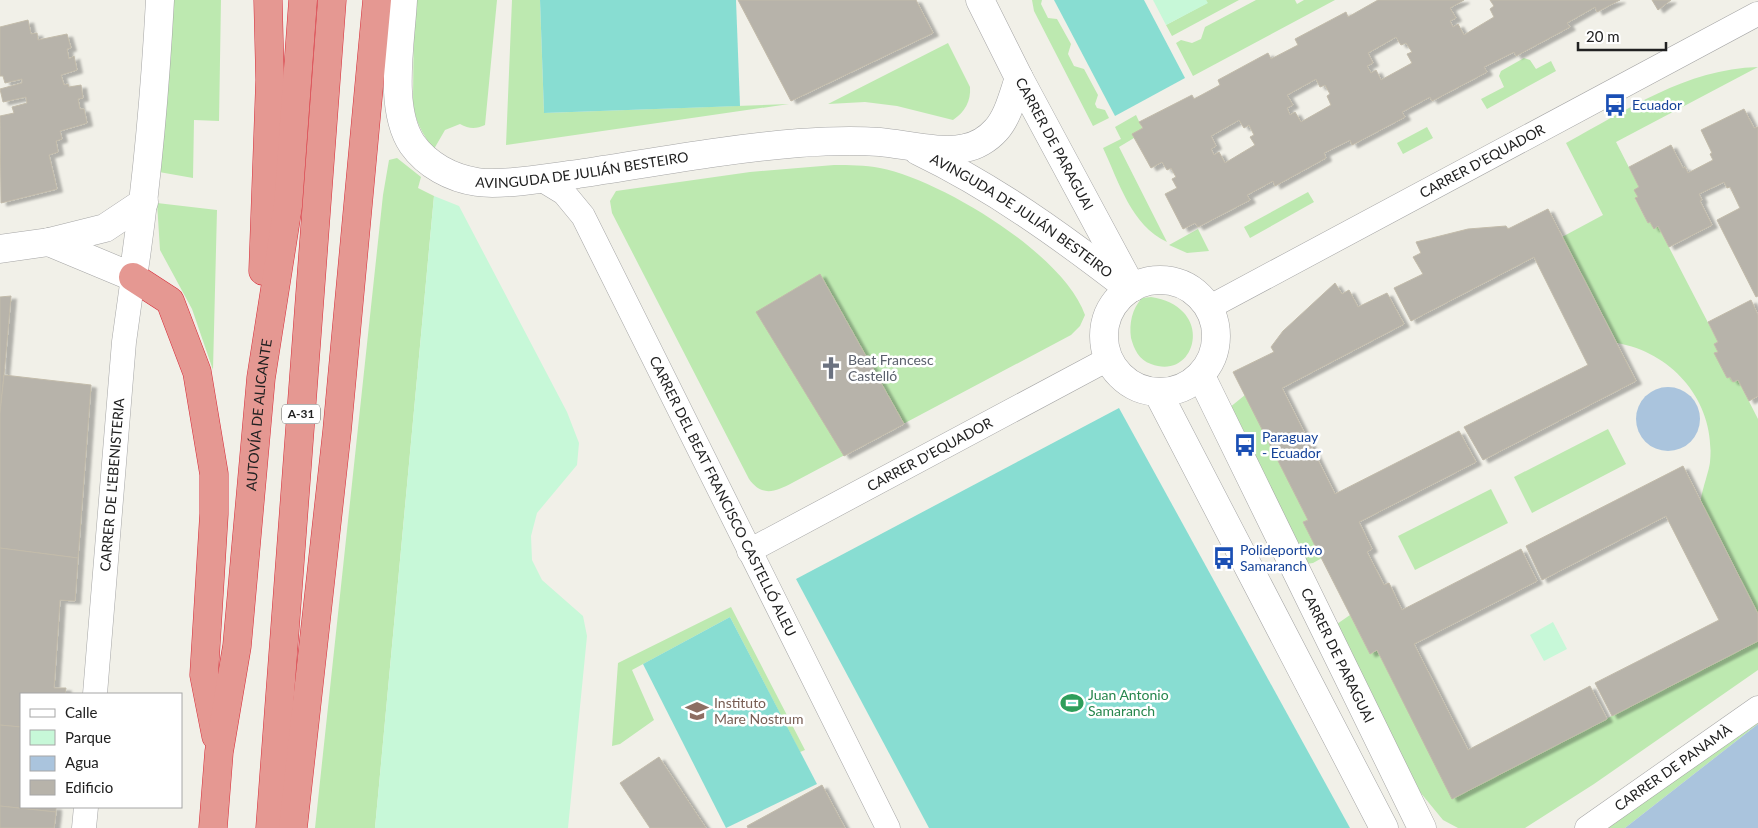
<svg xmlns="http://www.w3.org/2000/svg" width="1758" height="828" viewBox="0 0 1758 828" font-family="Lato,sans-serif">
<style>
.grass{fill:#bde9b0}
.park{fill:#c7f8d8}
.pitch{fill:#88ddd2}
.water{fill:#aac4dd}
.building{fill:#b7b3aa;stroke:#c2bbaa;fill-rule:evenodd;filter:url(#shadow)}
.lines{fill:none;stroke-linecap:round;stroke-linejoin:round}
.minor-casing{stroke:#a5a5a5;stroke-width:25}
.tertiary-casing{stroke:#a5a5a5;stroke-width:29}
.motorway-casing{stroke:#d72d3a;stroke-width:29}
.minor{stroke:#fff;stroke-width:24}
.tertiary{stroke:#fff;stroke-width:28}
.motorway{stroke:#e59892;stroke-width:28}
.labels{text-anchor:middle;stroke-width:5;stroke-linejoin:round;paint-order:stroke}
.shield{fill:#fff;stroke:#646464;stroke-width:1}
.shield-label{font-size:12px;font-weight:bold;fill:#212121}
.transit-label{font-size:14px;fill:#164399;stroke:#fff;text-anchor:start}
.street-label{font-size:14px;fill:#212121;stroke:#fff}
.worship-label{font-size:14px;fill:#5b616d;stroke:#fff;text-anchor:start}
.leisure-label{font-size:14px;fill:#27864d;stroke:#fff;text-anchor:start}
.education-label{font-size:14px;fill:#785e54;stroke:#fff;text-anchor:start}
</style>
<defs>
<filter id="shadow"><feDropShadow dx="5.5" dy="3" stdDeviation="1" flood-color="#0004"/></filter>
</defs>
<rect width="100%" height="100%" fill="#f1f0e8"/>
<!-- grass -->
<g class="grass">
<polygon points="172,0 221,0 219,121 194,120 193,178 159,172"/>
<path d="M414,0H497L485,125C476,129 469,129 460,124L445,130L434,149C422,134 415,121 413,102Z"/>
<polygon points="512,0 540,0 544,113 789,104 506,145"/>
<polygon points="1032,0 1042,0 1041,4 1048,18 1057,19 1071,44 1068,54 1074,66 1084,69 1098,95 1095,104 1097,108 1105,110 1109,118 1093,126 1034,11"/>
<polygon points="1206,0 1239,0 1172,36 1166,25 1207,3"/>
<polygon points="1256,0 1295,0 1297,4 1304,0 1335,0 1193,76 1176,43 1181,40 1192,43 1201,39 1205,27"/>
<path d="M948,43L970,87C971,101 965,112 953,120L897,106L865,102L828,104Z"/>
<polygon points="1524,58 1530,60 1536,69 1551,61 1556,71 1487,109 1481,99 1504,87 1499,76 1501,71"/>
<path d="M1758,67L1616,142L1639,187L1635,190L1638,197L1635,199L1648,223L1650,222L1654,228L1658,226L1718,342L1714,344L1718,352L1715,353L1727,378L1730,377L1733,382L1738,380L1758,419V614C1744,587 1731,560 1717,533C1712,524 1704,513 1701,503C1700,495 1709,472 1710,462C1716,403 1674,353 1617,343L1562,237L1603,215L1566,143C1627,110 1686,69 1758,67Z"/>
<path d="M1136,115L1144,132L1119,147L1167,242C1131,225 1119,182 1103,148L1121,139L1115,127Z"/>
<polygon points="1427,127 1433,138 1403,154 1397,143"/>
<polygon points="397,158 421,177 418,188 434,196 375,828 315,828 383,195 389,160"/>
<path d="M834,165C849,165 865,165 880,168C941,180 1064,254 1085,315L1080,326L1071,335L792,483C775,492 762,497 749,479L612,213L610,201L616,191L750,172Z"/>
<polygon points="1308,192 1314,202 1250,238 1244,227"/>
<polygon points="157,203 217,210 213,370 192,309 160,250"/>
<polygon points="1198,229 1209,251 1187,253 1169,245"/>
<path d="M1151,297C1217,307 1196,382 1151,364C1139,360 1134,349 1131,338C1129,323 1132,309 1142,298Z"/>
<polygon points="1245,395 1308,520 1303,522 1322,558 1313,563 1306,564 1229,408"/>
<polygon points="1608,429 1626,464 1532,513 1514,477"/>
<polygon points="1491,489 1508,523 1415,570 1398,536"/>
<polygon points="731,607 805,750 800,752 730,617 632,670 654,720 620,744 612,746 618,663"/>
<polygon points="1350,615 1370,654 1377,650 1452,798 1758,641 1758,670 1594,784 1525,828 1458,828 1443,820 1415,786 1337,624"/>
<polygon points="1758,721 1758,724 1625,828 1604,828"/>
</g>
<!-- park -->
<g class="park">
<polygon points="1153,0 1206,0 1208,3 1166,25"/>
<polygon points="434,196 459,206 567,412 579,443 577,465 537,513 531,536 532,560 542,580 583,616 587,636 568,828 375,828"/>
<polygon points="1553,622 1567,649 1544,661 1530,635"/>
</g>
<!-- pitch -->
<g class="pitch">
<polygon points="540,0 736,0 740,106 544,113"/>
<polygon points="1054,0 1144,0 1185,78 1115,116"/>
<polygon points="1119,408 1350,828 929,828 796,579"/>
<polygon points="730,617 817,784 726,828 643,664"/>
</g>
<!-- water -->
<g class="water">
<circle cx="1668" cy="419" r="32"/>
<polygon points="1758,724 1758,828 1625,828"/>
</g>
<!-- building -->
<g class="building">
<polygon points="738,0 916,0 933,33 791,101"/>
<path d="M1464,0L1450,8L1456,18L1450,21L1453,27L1458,24L1464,35L1494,17L1490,9L1494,6L1490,0H1620L1597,12L1595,7L1567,23L1570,27L1516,56L1514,52L1484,67L1487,72L1432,101L1430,97L1402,112L1405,117L1352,145L1350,140L1324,153L1326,158L1275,186L1273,181L1247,195L1250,200L1198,227L1195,223L1183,229L1165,194L1177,188L1172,179L1176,177L1171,168L1167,170L1162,162L1151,168L1132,134L1143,128L1139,122L1192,95L1194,99L1220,85L1218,80L1268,53L1271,59L1298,45L1295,39L1346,12L1348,17L1378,0ZM1396,37L1401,45L1406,43L1412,52L1407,54L1412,63L1381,80L1376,70L1371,73L1367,66L1373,63L1368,53ZM1316,79L1320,87L1325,85L1330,94L1327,96L1331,105L1301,122L1295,112L1290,115L1287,108L1293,105L1287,95ZM1239,120L1244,128L1249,125L1254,135L1250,137L1255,145L1225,163L1219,152L1214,155L1211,149L1216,146L1211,136Z"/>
<polygon points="1652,0 1671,0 1658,10"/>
<polygon points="28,20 31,34 37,33 38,40 67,34 71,48 67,49 69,59 74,56 77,70 61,75 64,85 68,84 69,87 81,85 83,98 78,99 80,109 84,109 87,123 60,131 62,139 56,141 58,152 49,155 57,189 1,203 0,116 14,113 12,107 27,103 26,97 3,102 0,89 22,83 22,79 5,83 3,76 0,76 0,27"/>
<polygon points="1744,109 1754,128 1758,127 1758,296 1756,297 1717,220 1740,208 1730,187 1727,188 1724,182 1699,194 1702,200 1700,201 1712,225 1669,247 1658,226 1654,229 1650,222 1648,223 1635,198 1638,197 1634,190 1639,187 1629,167 1671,145 1683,168 1685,167 1688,173 1713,160 1710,154 1712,153 1701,130"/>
<polygon points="1548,209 1636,381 1483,460 1464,427 1588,365 1534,257 1411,321 1394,288 1423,274 1413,257 1421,253 1416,242 1468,229 1506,226 1508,229"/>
<polygon points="820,274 904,424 844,456 756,312"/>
<polygon points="1335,283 1342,294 1349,290 1358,307 1387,293 1404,324 1282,388 1335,494 1459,431 1476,462 1359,522 1372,549 1367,552 1384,585 1389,583 1402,610 1521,549 1537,581 1414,644 1468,750 1590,686 1607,719 1452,799 1377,650 1370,654 1303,522 1308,520 1233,372 1274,352 1271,347 1283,331"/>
<polygon points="11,296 4,375 0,413 0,297"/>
<polygon points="1751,300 1758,315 1758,396 1749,401 1738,380 1733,382 1730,377 1727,378 1714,353 1718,352 1714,344 1718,342 1708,322"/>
<polygon points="4,375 91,385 78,558 0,548 0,413"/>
<polygon points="1683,466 1758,614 1758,641 1612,716 1595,683 1719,620 1666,516 1542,580 1526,546"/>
<polygon points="0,548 78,558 75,601 60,600 54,688 66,688 65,694 21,694 21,727 0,725"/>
<polygon points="0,725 21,727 21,807 56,807 56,812 0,806"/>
<polygon points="659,757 706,828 650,828 620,783"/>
<polygon points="822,785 845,828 748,828 747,826"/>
<polygon points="0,806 56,812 54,828 0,828"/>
</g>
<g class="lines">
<defs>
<g id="minor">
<path id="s1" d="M541,179L564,193L583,216L888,828"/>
<path id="s2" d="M1208,308L1757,14"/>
<path id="s3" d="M749,551L1110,358"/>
<path id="s4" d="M95,694L124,342L133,277"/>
<polyline points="84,828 86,807"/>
<path id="s5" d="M1587,828L1758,708"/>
</g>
<g id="tertiary">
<path id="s6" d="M403,0C401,41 388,108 412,144C427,165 451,178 477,182C502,186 551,177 578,174C651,163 725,149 799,143C826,141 853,140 880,142C903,144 943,154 965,148C976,146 988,139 996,130C1008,117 1013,95 1019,78"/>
<path id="s7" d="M980,0L1019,78L1132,288"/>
<path id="s8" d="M918,151C993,187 1061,236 1127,287"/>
<path d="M49,242L133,277C147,184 155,93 160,0"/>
<polyline points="0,249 49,242 105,228 144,202"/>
<circle cx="1160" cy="336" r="56"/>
<path id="s9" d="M1201,376L1422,828"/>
<polyline points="1158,393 1384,828"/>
</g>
<g id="motorway">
<polyline points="263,271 270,80 268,0"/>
<polyline points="133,277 170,301 197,372 214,474 214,514 204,675 216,736"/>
<path id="s10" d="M213,828L219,752L237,646L261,378L288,206L303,0"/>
<polyline points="270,828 332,0"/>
<polyline points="293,828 337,431 377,0"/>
</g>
</defs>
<!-- minor casing -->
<use href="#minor" class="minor-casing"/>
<!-- tertiary casing -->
<use href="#tertiary" class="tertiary-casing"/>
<!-- motorway casing -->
<use href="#motorway" class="motorway-casing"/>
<!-- minor -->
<use href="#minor" class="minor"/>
<!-- tertiary -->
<use href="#tertiary" class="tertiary"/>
<!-- motorway -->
<use href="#motorway" class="motorway"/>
</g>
<!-- icons -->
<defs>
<symbol id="bus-bare" viewBox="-9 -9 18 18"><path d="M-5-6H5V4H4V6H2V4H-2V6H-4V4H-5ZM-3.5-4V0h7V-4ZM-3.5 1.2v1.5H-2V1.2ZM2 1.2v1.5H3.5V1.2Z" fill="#1a4fb4" stroke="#fff" stroke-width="2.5" paint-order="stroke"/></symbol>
<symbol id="church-bare" viewBox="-9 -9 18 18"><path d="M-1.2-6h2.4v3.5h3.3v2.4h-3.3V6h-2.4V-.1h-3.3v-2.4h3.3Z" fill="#6b7280" stroke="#fff" stroke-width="2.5" paint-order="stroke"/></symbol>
<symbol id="stadium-bare" viewBox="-9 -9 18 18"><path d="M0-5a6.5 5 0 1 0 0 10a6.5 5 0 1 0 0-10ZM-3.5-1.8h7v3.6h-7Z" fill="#2e9e5b" stroke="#fff" stroke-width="2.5" paint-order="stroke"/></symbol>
<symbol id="school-bare" viewBox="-9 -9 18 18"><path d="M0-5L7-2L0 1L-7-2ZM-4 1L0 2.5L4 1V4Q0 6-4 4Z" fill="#8d6e63" stroke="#fff" stroke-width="2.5" paint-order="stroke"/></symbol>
</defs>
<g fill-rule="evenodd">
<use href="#bus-bare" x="1599" y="89" width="32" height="32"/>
<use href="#church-bare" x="815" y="352" width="32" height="32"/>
<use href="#bus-bare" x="1229" y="429" width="32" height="32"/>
<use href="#bus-bare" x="1208" y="542" width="32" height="32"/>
<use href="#stadium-bare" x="1056" y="687" width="32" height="32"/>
<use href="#school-bare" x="681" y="695" width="32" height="32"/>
</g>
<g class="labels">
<!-- shield labels -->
<rect class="shield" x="282" y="404.5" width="38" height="19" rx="4"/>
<g class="shield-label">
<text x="301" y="418">A-31</text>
</g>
<!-- transit labels -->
<g class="transit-label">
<text x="1632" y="110">Ecuador</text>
<text x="1262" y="442">Paraguay<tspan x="1262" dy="16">- Ecuador</tspan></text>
<text x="1240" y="555">Polideportivo<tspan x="1240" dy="16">Samaranch</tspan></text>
</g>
<!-- street labels -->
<g class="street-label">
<text dy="5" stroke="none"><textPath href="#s7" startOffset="162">CARRER DE PARAGUAI</textPath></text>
<text dy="5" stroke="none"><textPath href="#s2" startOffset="311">CARRER D'EQUADOR</textPath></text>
<text dy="5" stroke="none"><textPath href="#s6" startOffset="330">AVINGUDA DE JULIÁN BESTEIRO</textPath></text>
<text dy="5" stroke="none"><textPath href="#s8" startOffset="122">AVINGUDA DE JULIÁN BESTEIRO</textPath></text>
<text dy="5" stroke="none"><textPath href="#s10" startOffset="416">AUTOVÍA DE ALICANTE</textPath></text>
<text dy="5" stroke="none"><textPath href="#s3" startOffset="205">CARRER D'EQUADOR</textPath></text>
<text dy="5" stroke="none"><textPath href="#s4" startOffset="210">CARRER DE L'EBENISTERIA</textPath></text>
<text dy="5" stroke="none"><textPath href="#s1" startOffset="370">CARRER DEL BEAT FRANCISCO CASTELLÓ ALEU</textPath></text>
<text dy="5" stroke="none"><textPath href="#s9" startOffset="311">CARRER DE PARAGUAI</textPath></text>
<text dy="5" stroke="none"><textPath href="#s5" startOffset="105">CARRER DE PANAMÀ</textPath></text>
</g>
<!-- worship labels -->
<g class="worship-label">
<text x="848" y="365">Beat Francesc<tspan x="848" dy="16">Castelló</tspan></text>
</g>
<!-- leisure labels -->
<g class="leisure-label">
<text x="1088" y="700">Juan Antonio<tspan x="1088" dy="16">Samaranch</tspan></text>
</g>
<!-- education labels -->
<g class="education-label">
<text x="714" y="708">Instituto<tspan x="714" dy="16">Mare Nostrum</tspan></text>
</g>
</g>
<!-- legend -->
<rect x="20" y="693" width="162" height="115" fill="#ffffff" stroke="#a6a6a6"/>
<rect x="30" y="709" width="25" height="8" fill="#ffffff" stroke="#a6a6a6"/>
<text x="65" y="718" font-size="15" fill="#212121">Calle</text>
<rect x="30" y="730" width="25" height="15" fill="#c7f8d8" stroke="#a6a6a6"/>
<text x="65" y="743" font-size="15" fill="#212121">Parque</text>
<rect x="30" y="756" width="25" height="15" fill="#aac4dd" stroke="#a6a6a6"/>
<text x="65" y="768" font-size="15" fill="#212121">Agua</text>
<rect x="30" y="780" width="25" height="15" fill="#b7b3aa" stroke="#a6a6a6"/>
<text x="65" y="793" font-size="15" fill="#212121">Edificio</text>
<!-- scale -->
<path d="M1578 42v8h88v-8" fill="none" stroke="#212121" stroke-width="2.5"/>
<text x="1586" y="42" font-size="15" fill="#212121" stroke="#ffffff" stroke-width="4" paint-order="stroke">20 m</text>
</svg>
